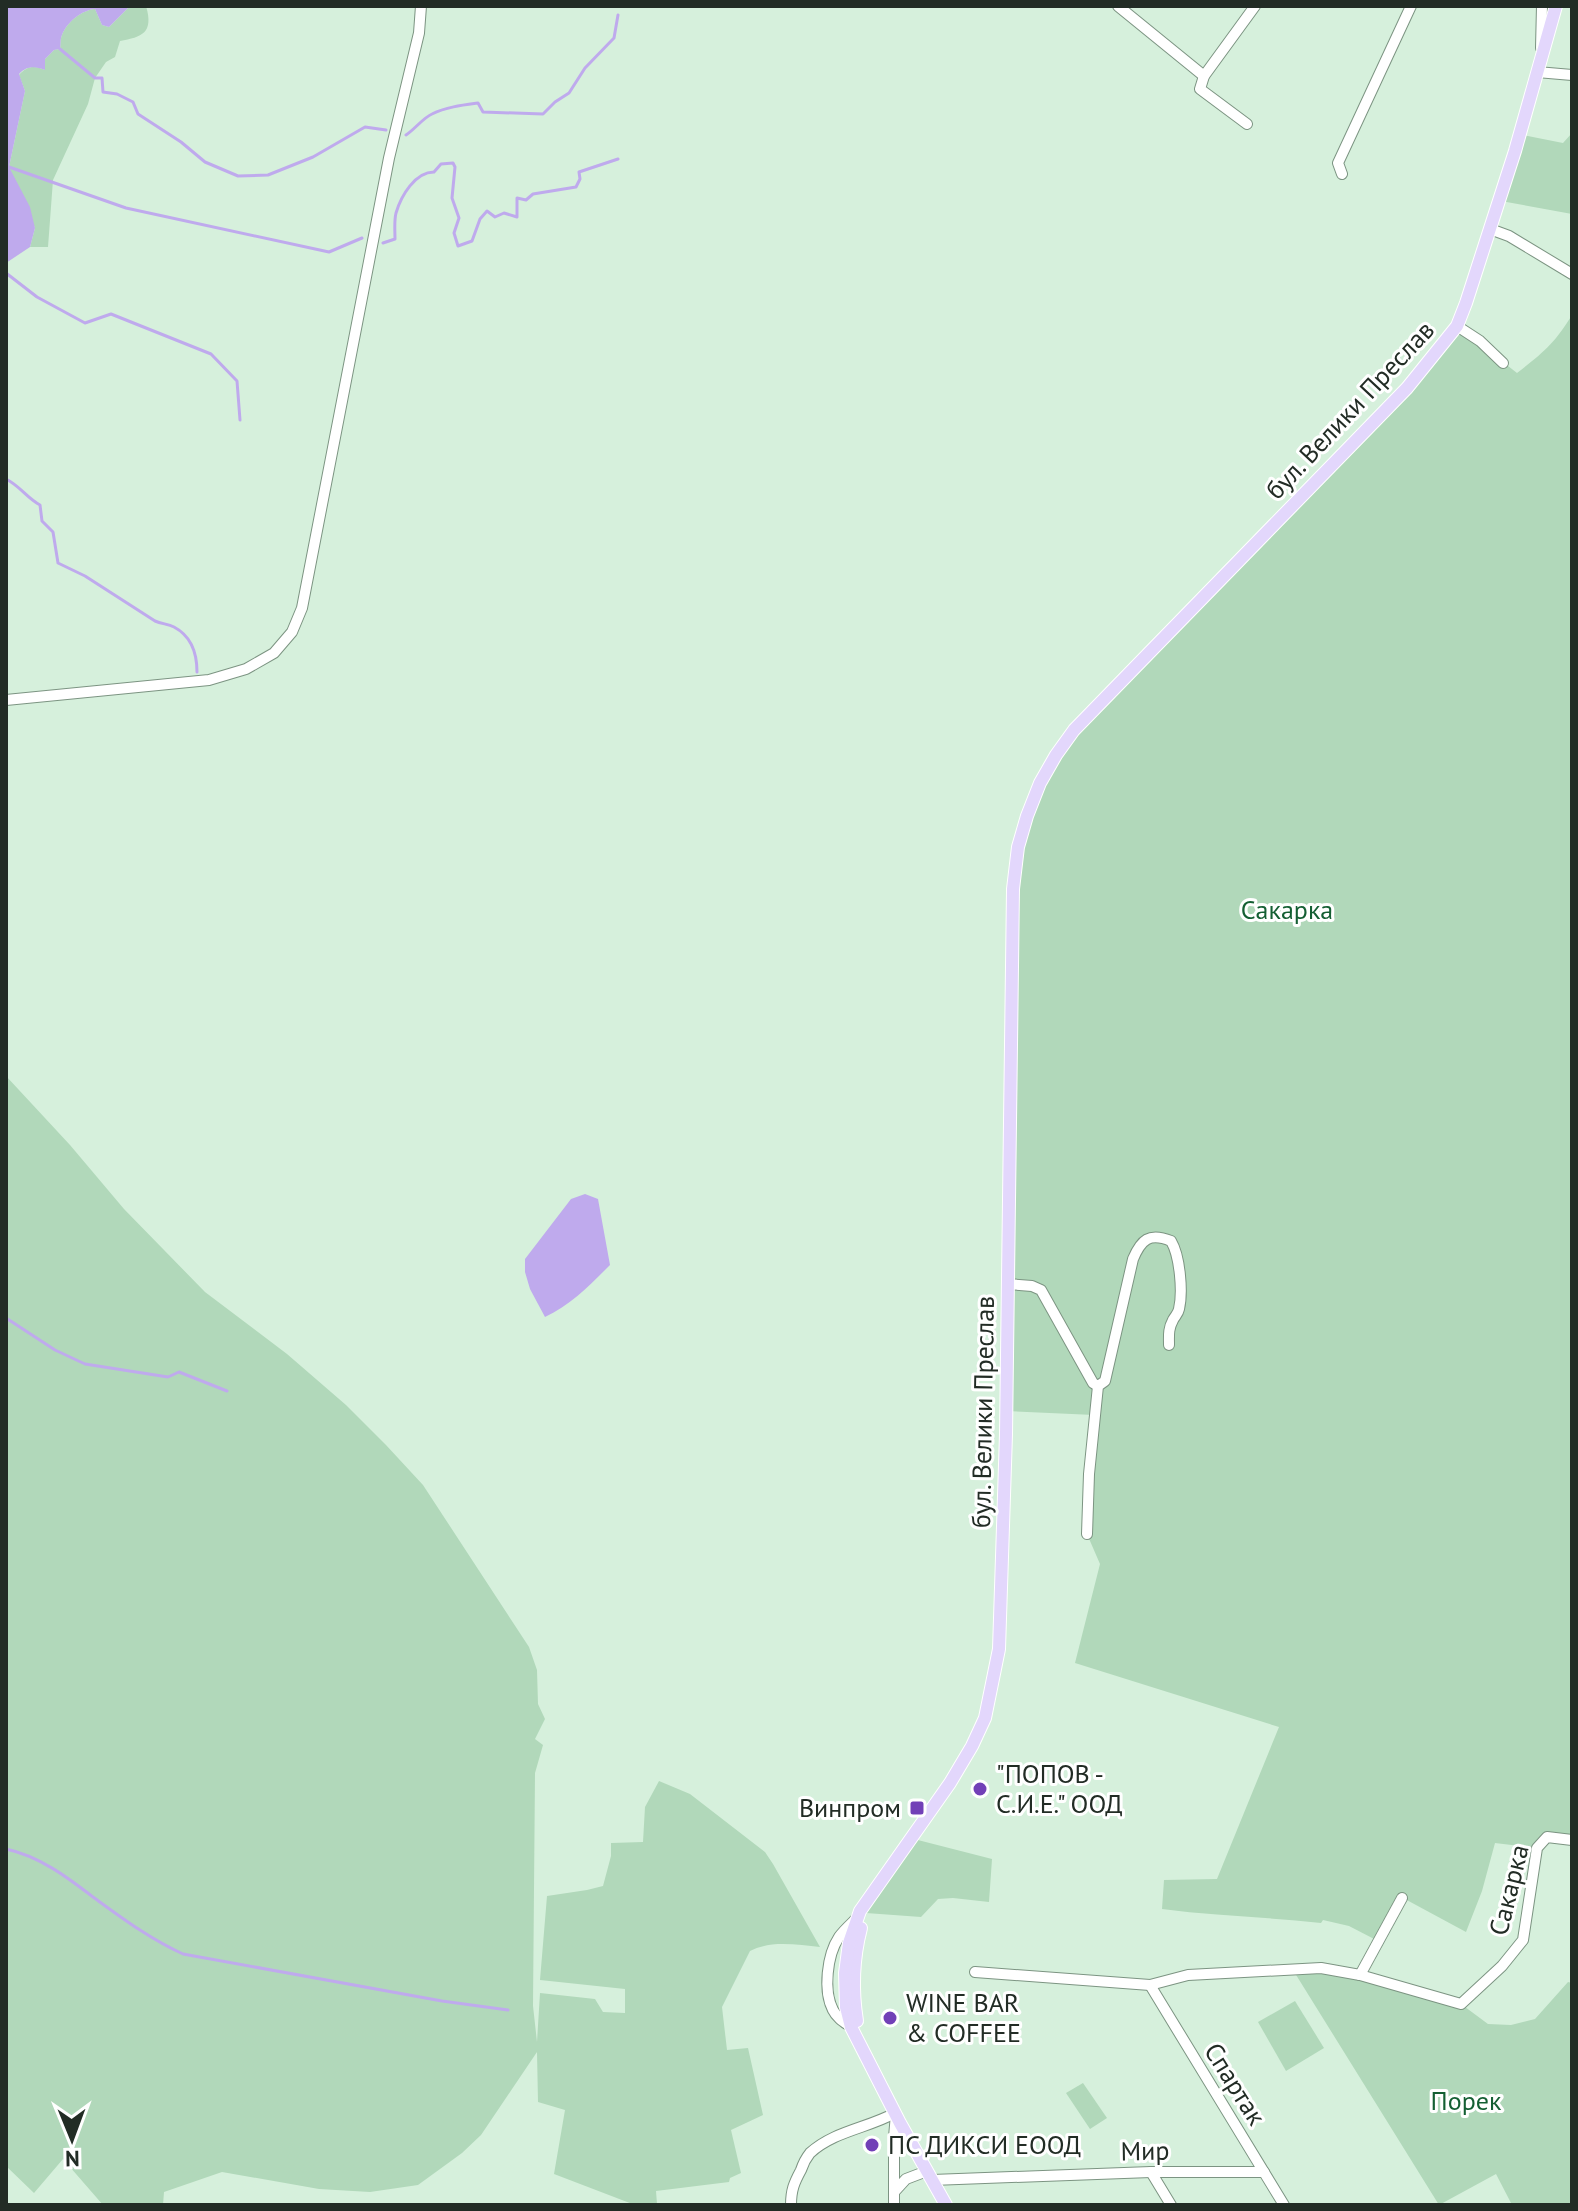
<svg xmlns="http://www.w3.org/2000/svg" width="1578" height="2211" viewBox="0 0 1578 2211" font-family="'PT Sans',sans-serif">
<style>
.green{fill:#b1d8ba}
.water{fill:#bfaaed}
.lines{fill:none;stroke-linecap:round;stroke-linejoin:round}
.stream{stroke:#bfaaed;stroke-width:3}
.minor-casing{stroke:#7c9482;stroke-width:12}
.major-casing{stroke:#fff;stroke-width:14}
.minor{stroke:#fff;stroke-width:10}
.major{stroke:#e3d7fc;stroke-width:12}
.poi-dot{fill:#7240b7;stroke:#fff;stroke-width:3}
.labels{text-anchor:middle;stroke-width:6;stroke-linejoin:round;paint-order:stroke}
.street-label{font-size:26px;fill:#222c25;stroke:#fff}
.park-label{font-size:26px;fill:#145f33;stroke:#fff}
.poi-label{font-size:26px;fill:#222c25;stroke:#fff;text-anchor:start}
</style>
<rect width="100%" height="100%" fill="#d6f0dc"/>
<!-- green -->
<g class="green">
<path d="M130,6H146C154,33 142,37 120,41L115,57L106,62L95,78L88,104L53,180L48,247H30L35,228L9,167L25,91L19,75C27,66 34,65 45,70V59L54,50L60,49C61,44 60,39 62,35C67,22 82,10 95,9L102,25L109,27Z"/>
<polygon points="1572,133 1572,214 1501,201 1523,135 1563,143"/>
<path d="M1572,315V1840L1547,1837L1537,1848L1495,1843L1482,1891L1466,1932L1403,1898L1378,1941L1349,1926L1323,1920L1321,1923C1268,1917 1215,1916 1162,1909L1164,1880L1217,1879L1279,1727L1075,1663L1100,1564L1087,1534L1094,1415L1006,1411L1018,847L1056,755L1407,388L1457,326L1517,373C1543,353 1555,343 1572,315Z"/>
<path d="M6,1076L70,1145L124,1209L205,1292L287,1354L346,1405L386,1445L423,1485L529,1647L537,1670L538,1704L545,1719L535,1739L543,1745L535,1773L533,2006L537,2042L540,1993L595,1999L603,2012L625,2013V1989L540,1980L547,1896L587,1890L603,1886L611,1856V1843L643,1842L645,1807L659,1781L690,1794L765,1852L773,1864L820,1947C798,1945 770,1940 750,1951L722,2007L727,2050L748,2048L763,2115L731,2130L741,2173L730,2178L729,2182L656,2191L657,2204L640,2203L638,2205H635L554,2174L565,2110L538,2102L537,2052L481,2135L462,2153L418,2185L370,2192L319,2189L222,2172L164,2192L163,2205H103L63,2159L34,2193L6,2166Z"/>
<polygon points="910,1838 992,1859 989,1902 953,1898 938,1899 921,1917 866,1913 877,1888"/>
<polygon points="1321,1968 1461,2004 1488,2024 1511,2025 1535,2019 1568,1982 1572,1983 1572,2205 1509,2205 1511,2203 1496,2174 1439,2205 1293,1970"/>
<polygon points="1295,2001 1324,2048 1286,2071 1258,2022"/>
<polygon points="1083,2083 1107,2118 1090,2129 1066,2093"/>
</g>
<!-- water -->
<g class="water">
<path d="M6,6H130L109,27L102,25L95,9C82,10 67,22 62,35C60,39 61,45 60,49L54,50L45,59V70C34,66 27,66 19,74L25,91L9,167L30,207L35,228L30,247L6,263Z"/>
<path d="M585,1194L598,1199L610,1265C590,1285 571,1305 545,1317L530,1289L525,1272V1259L571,1199Z"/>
</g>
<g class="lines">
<!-- stream -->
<g class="stream">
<polyline points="60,49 95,78 102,78 103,92 117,94 133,102 138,114 181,142 205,162 238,176 268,175 313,157 365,127 386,130"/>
<path d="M406,135C415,129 423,118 432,114C446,107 463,105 478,103L483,112L543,114L555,102L569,93L585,68L614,38L618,15"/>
<polyline points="9,167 126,208 329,252 362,238"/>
<path d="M383,243L395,239C395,231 394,221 396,213C401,196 415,172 434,172L441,164L453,163L455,167L452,198L459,218L454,233L458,246L472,241L480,219L487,211L495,217L504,213L517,217V198L526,200L533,194L576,187L580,179L579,172L618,159"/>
<polyline points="6,273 37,297 85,323 111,314 211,354 237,381 240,420"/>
<path d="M6,479C20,486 27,498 40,505L42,521L53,532L58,563L85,576L155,621C162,624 168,624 174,627C191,636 197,653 197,672"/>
<polyline points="6,1318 55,1350 85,1364 168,1377 179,1372 227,1391"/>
<path d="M6,1849C39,1856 67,1877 93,1897C122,1918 150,1939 183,1954L442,2001L508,2010"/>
</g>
<defs>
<g id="minor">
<polyline points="1118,6 1204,76"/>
<polyline points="1541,48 1542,6"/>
<polyline points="1537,72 1572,75"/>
<polyline points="1247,124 1200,89 1204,76 1255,6"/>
<polyline points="1342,174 1338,163 1411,6"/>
<polyline points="1490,229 1509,236 1572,274"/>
<polyline points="1457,326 1480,341 1503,363"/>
<polyline points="6,700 209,680 246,669 274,653 292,632 302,608 389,158 419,33 421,6"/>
<polyline points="1008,1284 1032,1286 1041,1290 1093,1383 1098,1386"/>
<path d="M1087,1534L1089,1474L1098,1386L1105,1381L1133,1259C1141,1240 1149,1232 1171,1241C1180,1256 1183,1292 1179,1309C1178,1314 1175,1316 1173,1320C1168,1329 1169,1336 1169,1345"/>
<polyline points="975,1972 1150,1985 1188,1975 1321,1968 1360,1975 1461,2004 1502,1966 1523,1940 1537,1848 1547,1837 1572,1840"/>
<polyline points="1360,1975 1402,1898"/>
<polyline points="1150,1985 1284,2205"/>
<path d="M851,2027C844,2022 837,2018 833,2010C823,1991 827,1955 839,1937C844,1930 851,1924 857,1918"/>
<polyline points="1151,2172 1171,2205"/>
<polyline points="932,2180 1151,2172 1264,2172"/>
<polyline points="895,2191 906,2179 927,2171"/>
<path d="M791,2205C791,2190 794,2183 801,2170C803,2164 806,2158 810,2153C834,2131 868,2128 895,2113"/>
<polyline points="894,2205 894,2137 896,2114"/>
</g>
<g id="major">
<path d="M857,2021C852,1990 853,1959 861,1928"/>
<polyline points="946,2205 900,2123 851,2027 846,2007 845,1973 849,1943 860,1911 950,1783 972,1746 985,1718 999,1649 1006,1434 1013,889 1018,847 1027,816 1040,783 1056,755 1074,730 1407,388 1457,326 1466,303 1515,151 1556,6"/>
</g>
</defs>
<!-- minor casing -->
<use href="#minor" class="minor-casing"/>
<!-- major casing -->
<use href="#major" class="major-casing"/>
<!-- minor -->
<use href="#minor" class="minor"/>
<!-- major -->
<use href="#major" class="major"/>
</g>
<!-- markers -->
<g class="poi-dot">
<circle cx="980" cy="1789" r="8"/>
<rect x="909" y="1800" width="16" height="16" rx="4"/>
<circle cx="890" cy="2018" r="8"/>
<circle cx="872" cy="2145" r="8"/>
</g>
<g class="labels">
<!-- street labels -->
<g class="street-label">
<text transform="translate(1350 410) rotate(-47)" y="9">бул. Велики Преслав</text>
<text transform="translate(983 1412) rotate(-89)" y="9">бул. Велики Преслав</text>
<text transform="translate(1509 1890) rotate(-76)" y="9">Сакарка</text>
<text transform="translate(1235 2084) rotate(58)" y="9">Спартак</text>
<text transform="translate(1145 2151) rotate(-1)" y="9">Мир</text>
</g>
<!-- park labels -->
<g class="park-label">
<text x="1287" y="919">Сакарка</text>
<text x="1466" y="2110">Порек</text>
</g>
<!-- poi labels -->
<g class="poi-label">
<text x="996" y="1783">"ПОПОВ -<tspan x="996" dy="30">С.И.Е." ООД</tspan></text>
<text x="901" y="1817" text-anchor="end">Винпром</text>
<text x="906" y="2012">WINE BAR<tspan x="906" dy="30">&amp; COFFEE</tspan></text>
<text x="888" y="2154">ПС ДИКСИ ЕООД</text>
</g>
</g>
<!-- border -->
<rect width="1578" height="2211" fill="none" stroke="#222c25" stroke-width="16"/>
<!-- north arrow -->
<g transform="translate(72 2139) rotate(179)" stroke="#ffffff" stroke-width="6" paint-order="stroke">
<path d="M0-6L14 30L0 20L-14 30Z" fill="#222c25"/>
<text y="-12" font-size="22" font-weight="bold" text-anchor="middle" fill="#222c25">N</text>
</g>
</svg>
